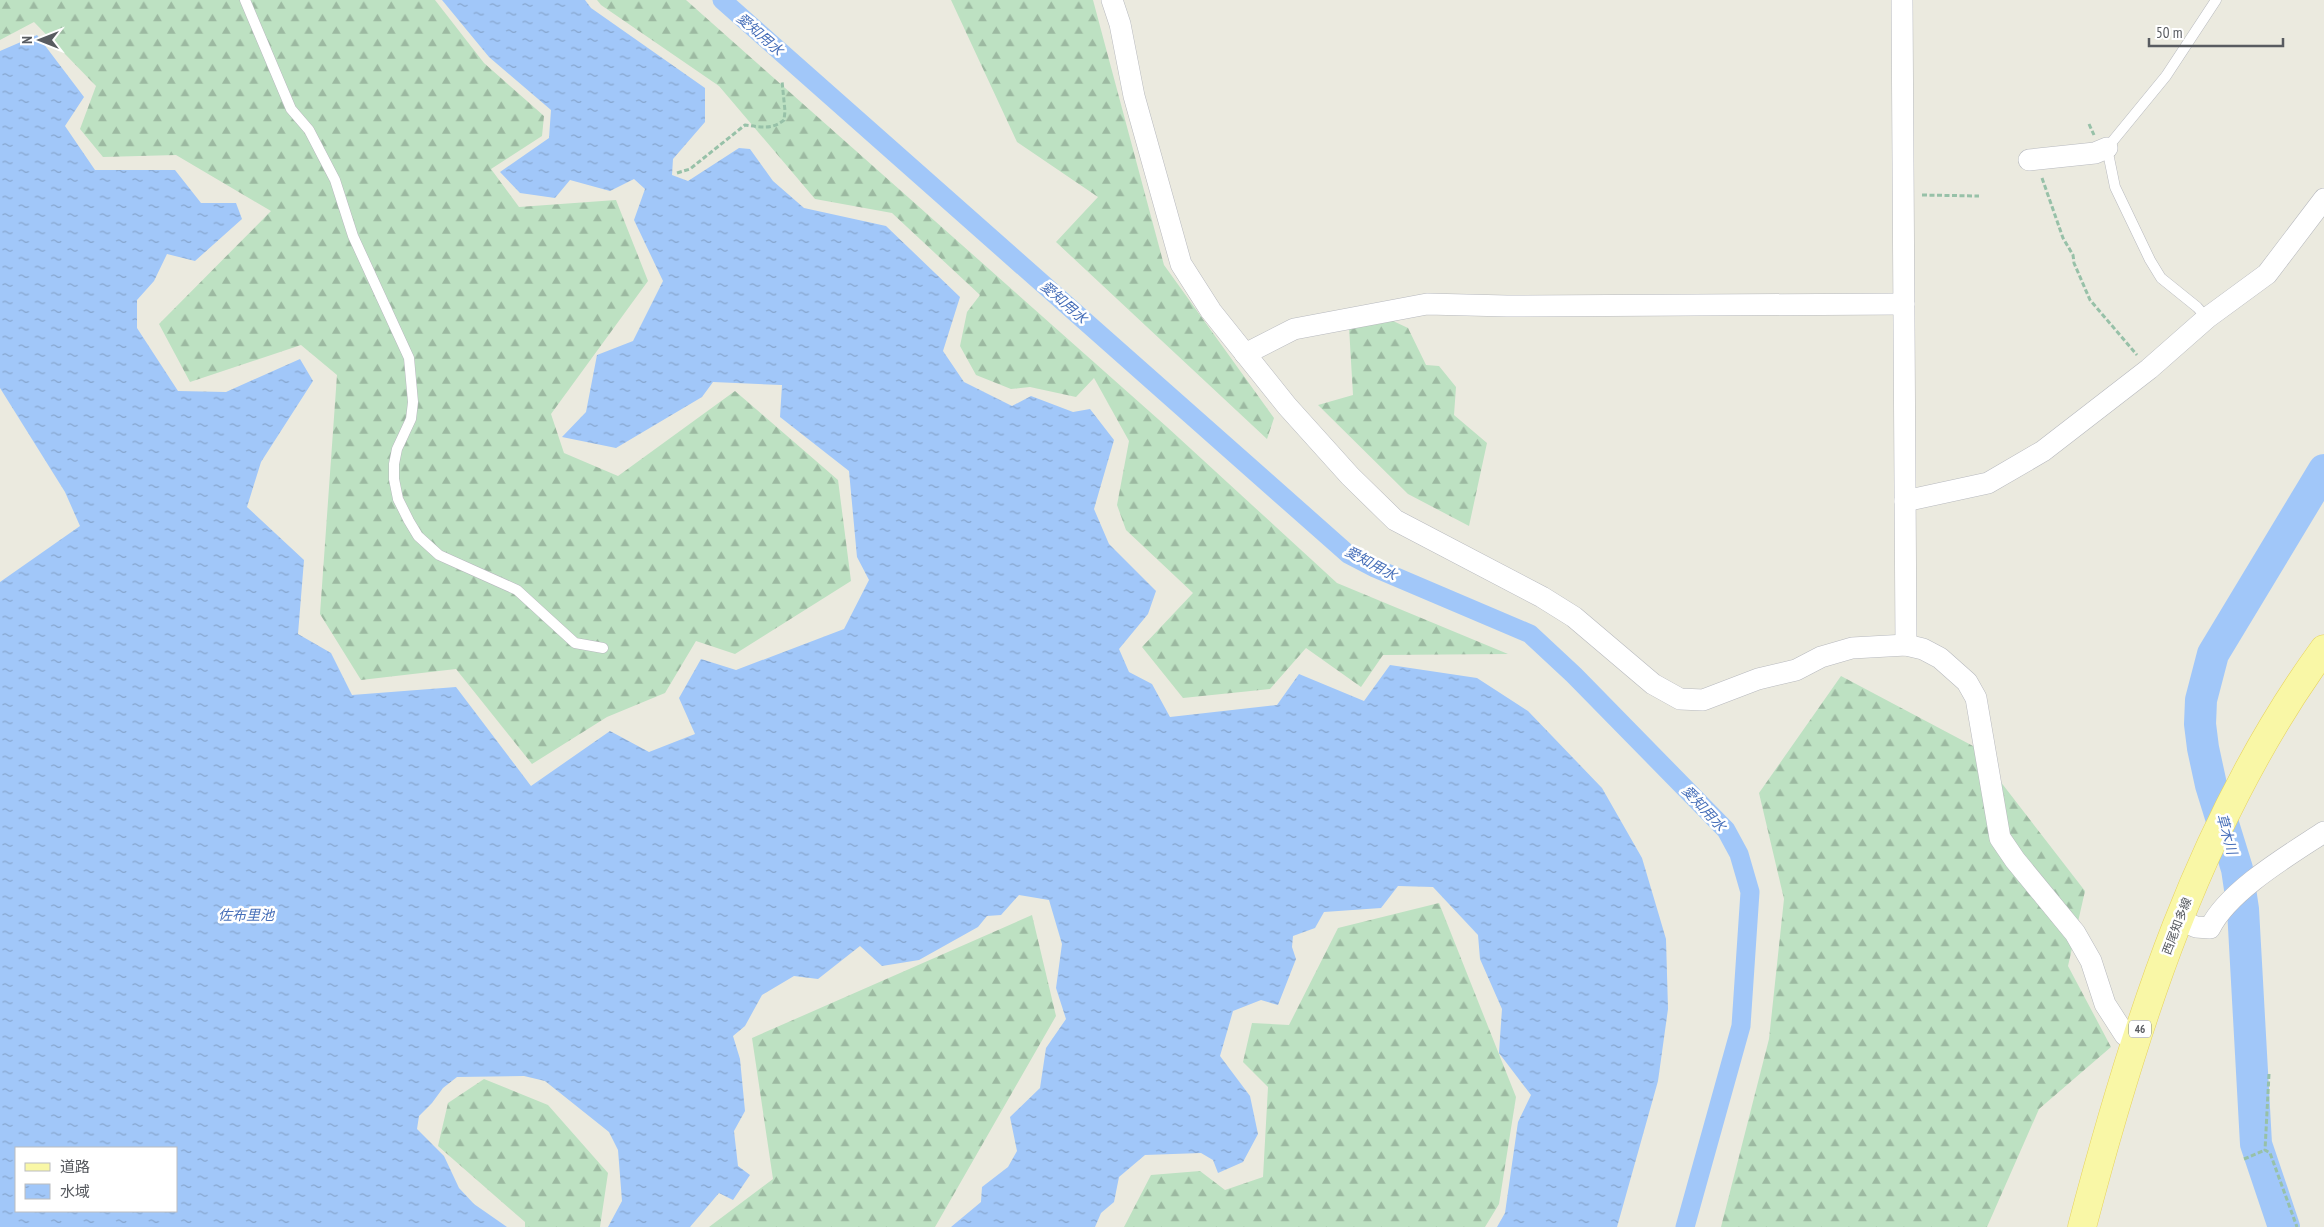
<svg xmlns="http://www.w3.org/2000/svg" width="2324" height="1227" viewBox="0 0 2324 1227" font-family="'PT Sans Narrow','Noto Sans JP',sans-serif">
<style>
.forest{fill:url(#forest-firs)}
.water{fill:url(#water-ripples);fill-rule:evenodd}
.lines{fill:none;stroke-linecap:round;stroke-linejoin:round}
.canal{stroke:#a1c7f9;stroke-width:19}
.river{stroke:#a1c7f9;stroke-width:32}
.service-casing{stroke:#b7b9be;stroke-width:11}
.minor-casing{stroke:#b7b9be;stroke-width:22}
.primary-casing{stroke:#e7d35c;stroke-width:29}
.path{stroke:#97c1a8;stroke-width:3;stroke-dasharray:5 2.5;stroke-linecap:butt}
.service{stroke:#fff;stroke-width:10}
.minor{stroke:#fff;stroke-width:21}
.primary{stroke:#f9f7a6;stroke-width:28}
.labels{text-anchor:middle;stroke-width:5;stroke-linejoin:round;paint-order:stroke}
.shield{fill:#fff;stroke:#8a8c90;stroke-width:1}
.shield-label{font-size:11px;font-weight:bold;fill:#585b60}
.street-label{font-size:12px;fill:#585b60;stroke:#fff}
.water-label{font-size:14px;font-style:italic;fill:#476fb9;stroke:#fff}
</style>
<defs>
<pattern id="forest-firs" width="22" height="20" patternUnits="userSpaceOnUse" patternTransform="scale(1.25)"><rect width="22" height="20" fill="#bde1c2"/><path d="M5 1l3.5 6h-7zM16 11l3.5 6h-7z" fill="#9cb9a1"/></pattern>
<pattern id="water-ripples" width="26" height="14" patternUnits="userSpaceOnUse" patternTransform="scale(1.25)"><rect width="26" height="14" fill="#a1c7f9"/><path d="M2 4q2-2 4 0t4 0M15 11q2-2 4 0t4 0" fill="none" stroke="#86a5cd"/></pattern>
</defs>
<rect width="100%" height="100%" fill="#ebeadf"/>
<!-- forest -->
<g class="forest">
<polygon points="0,0 435,0 484,63 544,116 542,136 491,169 519,207 616,200 648,281 551,414 564,453 618,476 735,391 838,480 851,581 735,654 696,641 665,693 607,717 532,764 456,669 361,680 320,614 337,375 301,345 190,382 159,324 271,211 176,155 103,157 80,129 96,86 34,22 0,40"/>
<polygon points="597,0 686,0 1167,427 1337,583 1508,654 1383,655 1361,687 1306,648 1270,689 1183,698 1142,647 1193,593 1126,530 1117,505 1129,441 1094,378 1076,397 1030,387 1011,389 976,375 960,346 967,312 980,295 892,213 815,199 719,86 601,5"/>
<polygon points="951,0 1093,0 1164,265 1274,418 1267,439 1056,242 1098,197 1017,142"/>
<polygon points="1391,320 1408,328 1426,365 1439,366 1456,387 1454,415 1487,443 1469,526 1408,494 1318,405 1353,395 1349,327"/>
<polygon points="1841,676 1973,746 2085,891 2068,966 2111,1047 2039,1109 1987,1227 1721,1227 1769,1039 1784,899 1759,793"/>
<polygon points="1439,903 1516,1097 1499,1204 1485,1227 1124,1227 1151,1175 1200,1171 1225,1190 1263,1177 1268,1087 1243,1062 1252,1023 1289,1025 1338,928"/>
<polygon points="1032,915 1056,1016 935,1227 709,1227 773,1179 752,1038"/>
<polygon points="484,1079 548,1105 608,1173 600,1227 525,1227 525,1222 438,1146 448,1103"/>
</g>
<!-- water -->
<path class="water" d="M442,0H585L591,8L705,88V122L673,159L672,175L688,181L739,148L750,149L773,181L804,208L886,226L960,297L943,351L964,382L1012,406L1031,396L1073,412L1090,409L1114,440L1094,509L1109,544L1156,591L1148,614L1119,649L1129,672L1152,684L1170,717L1277,705L1299,674L1364,701L1390,665L1477,678L1528,711L1602,788L1642,858L1666,939L1668,1009L1658,1081L1617,1227H1497L1505,1213L1518,1122L1531,1095L1499,1053L1502,1009L1480,959L1478,935L1433,887L1398,886L1381,908L1324,912L1315,928L1293,936L1292,947L1296,959L1278,1005L1261,1000L1233,1011L1220,1056L1250,1096L1258,1134L1243,1162L1218,1173L1213,1160L1201,1153L1145,1155L1119,1177L1114,1202L1101,1213L1095,1227H951L981,1202L982,1187L1008,1167L1017,1151L1010,1117L1040,1088L1046,1048L1066,1019L1056,988L1062,944L1049,900L1019,895L1001,915L987,916L978,927L919,960L882,966L860,946L818,979L794,976L762,995L745,1026L733,1036L740,1059L745,1111L734,1131L738,1166L750,1175L733,1200L719,1193L690,1227H608L622,1201L618,1150L609,1132L545,1081L524,1076L457,1077L443,1088L432,1103L419,1116L417,1129L444,1156L459,1188L474,1204L507,1227H0V582L80,526L65,492L0,388V51L37,35L84,97L65,126L95,170H175L201,203H236L242,219L195,261L167,254L154,281L137,300V328L178,391L226,392L300,359L313,381L261,462L247,507L304,560L298,634L331,653L352,695L456,687L531,786L610,731L649,752L695,734L679,698L701,659L736,670L844,629L869,580L857,557L849,471L780,417L782,385L713,382L702,397L616,448L562,437L586,412L597,355L633,341L663,281L634,220L645,189L634,179L610,191L570,180L555,198L520,193L500,172L549,138L551,110L489,57ZM16,1148H176V1211H16Z"/>
<g class="lines">
<!-- canal -->
<polyline class="canal" points="722,0 1348,554 1375,568 1530,634 1574,675 1726,830 1739,854 1750,892 1741,1026 1685,1227"/>
<!-- river -->
<polyline class="river" points="2284,1227 2256,1144 2243,909 2237,869 2211,785 2203,748 2200,724 2201,700 2213,654 2324,470"/>
<defs>
<g id="service">
<polyline points="245,0 291,109 309,130 335,180 353,236 409,358 413,402 411,419 397,449 394,464 394,479 398,499 409,521 418,536 439,555 517,590 575,643 603,648"/>
<polyline points="2207,318 2197,307 2161,278 2150,260 2115,187 2107,148 2166,76 2216,0"/>
</g>
<g id="minor">
<polyline points="1112,0 1120,24 1134,96 1181,264 1211,311 1287,406 1350,476 1395,520 1542,597 1574,617 1653,684 1680,699 1703,700 1758,679 1796,670 1821,657 1852,648 1906,645 1923,649 1940,658 1967,682 1976,698 2000,838 2015,860 2075,933 2091,961 2105,1004 2125,1035 2135,1042"/>
<polyline points="1902,0 1906,645"/>
<polyline points="2029,160 2095,153 2107,148"/>
<polyline points="1245,354 1294,329 1427,304 1507,306 1904,304"/>
<polyline points="1905,501 1988,483 2043,451 2149,369 2207,318 2267,274 2324,199"/>
<path d="M2178,919L2196,927L2210,928C2228,891 2289,855 2324,832"/>
</g>
<path id="primary" d="M2082,1227C2135,1025 2200,819 2324,649"/>
</defs>
<!-- service casing -->
<use href="#service" class="service-casing"/>
<!-- minor casing -->
<use href="#minor" class="minor-casing"/>
<!-- primary casing -->
<use href="#primary" class="primary-casing"/>
<!-- path -->
<g class="path">
<polyline points="2089,124 2094,135"/>
<path d="M677,173L690,169L745,125C760,127 772,130 784,120L785,111L782,81"/>
<polyline points="2042,178 2063,238 2073,255 2074,263 2090,300 2137,355"/>
<polyline points="1922,195 1979,196"/>
<polyline points="2269,1074 2265,1150 2270,1153 2297,1227"/>
<polyline points="2244,1159 2265,1150"/>
</g>
<!-- service -->
<use href="#service" class="service"/>
<!-- minor -->
<use href="#minor" class="minor"/>
<!-- primary -->
<use href="#primary" class="primary"/>
</g>
<g class="labels">
<!-- shield labels -->
<rect class="shield" x="2129" y="1020.5" width="22" height="17" rx="4"/>
<g class="shield-label">
<text x="2140" y="1033">46</text>
</g>
<!-- street labels -->
<g class="street-label">
<text transform="translate(2177 926) rotate(-69)" y="4">西尾知多線</text>
</g>
<!-- water labels -->
<g class="water-label">
<text transform="translate(760 34) rotate(41)" y="5">愛知用水</text>
<text transform="translate(1064 302) rotate(41)" y="5">愛知用水</text>
<text transform="translate(1371 563) rotate(28)" y="5">愛知用水</text>
<text transform="translate(1704 808) rotate(47)" y="5">愛知用水</text>
<text transform="translate(2227 834) rotate(74)" y="5">草木川</text>
<text x="246" y="920">佐布里池</text>
</g>
</g>
<!-- legend -->
<rect x="15" y="1147" width="162" height="65" fill="#ffffff" stroke="#bcbdbf"/>
<rect x="25" y="1163" width="25" height="8" fill="#f9f7a6" stroke="#bcbdbf"/>
<text x="60" y="1172" font-size="15" fill="#585b60">道路</text>
<rect x="25" y="1184" width="25" height="15" fill="url(#water-ripples)" stroke="#bcbdbf"/>
<text x="60" y="1197" font-size="15" fill="#585b60">水域</text>
<!-- north arrow -->
<g transform="translate(40 40) rotate(270)" stroke="#ffffff" stroke-width="4" paint-order="stroke">
<path d="M0-4L9 19L0 12L-9 19Z" fill="#585b60"/>
<text y="-8" font-size="14" font-weight="bold" text-anchor="middle" fill="#585b60">N</text>
</g>
<!-- scale -->
<path d="M2149 38v8h134v-8" fill="none" stroke="#585b60" stroke-width="2.5"/>
<text x="2156" y="38" font-size="15" fill="#585b60" stroke="#ffffff" stroke-width="4" paint-order="stroke">50 m</text>
</svg>
